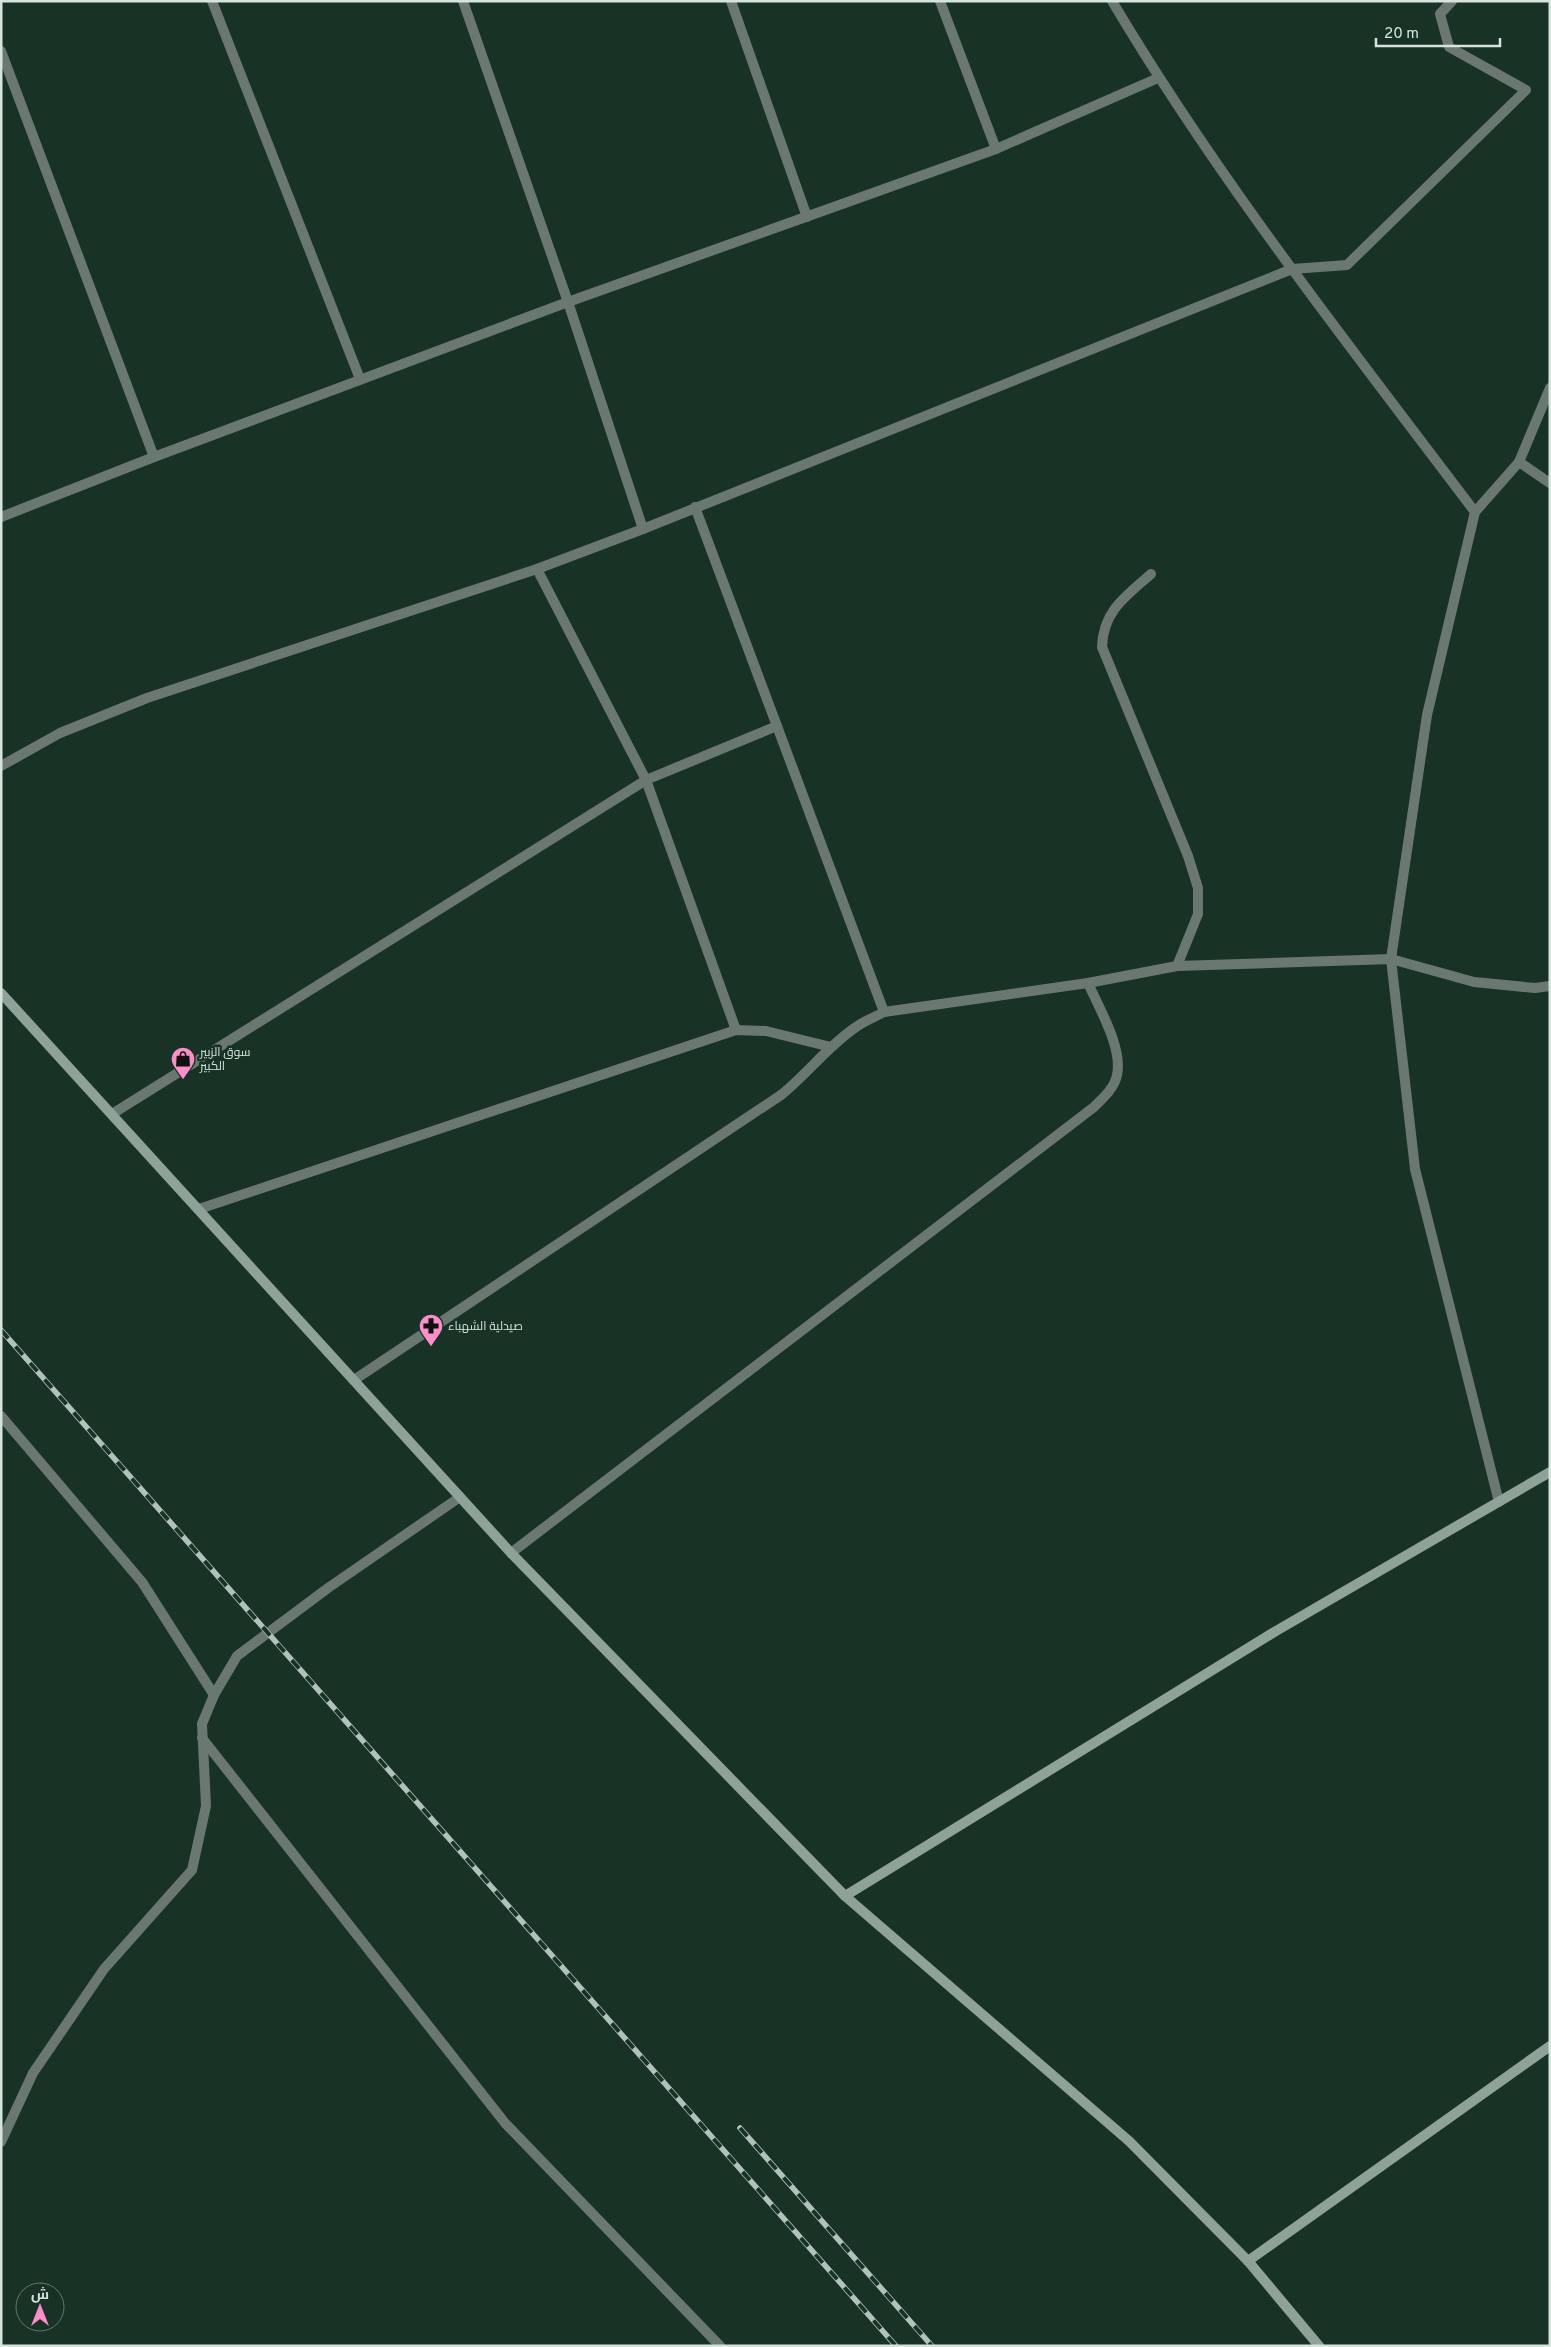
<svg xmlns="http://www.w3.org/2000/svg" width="1551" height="2347" viewBox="0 0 1551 2347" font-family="Overpass,Cairo,sans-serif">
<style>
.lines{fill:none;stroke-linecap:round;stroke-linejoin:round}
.street{stroke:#6b7871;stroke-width:10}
.secondary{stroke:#8fa298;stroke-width:10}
.rail-casing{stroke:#b1c2ba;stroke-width:5.5}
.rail{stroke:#183226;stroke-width:4;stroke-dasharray:11;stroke-linecap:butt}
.labels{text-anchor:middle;stroke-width:5;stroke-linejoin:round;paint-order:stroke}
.poi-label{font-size:12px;fill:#d5e4dc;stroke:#183226;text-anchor:start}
</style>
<rect width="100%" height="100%" fill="#183226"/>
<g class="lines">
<!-- street -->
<g class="street">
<polyline points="212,1 360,379"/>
<polyline points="463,1 568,302 643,529"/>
<polyline points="731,1 807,217"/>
<polyline points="940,1 996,149"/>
<path d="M1112,1C1219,181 1349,345 1475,512"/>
<polyline points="1,51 154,457"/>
<polyline points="1519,462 1550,483"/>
<polyline points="695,507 884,1012"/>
<polyline points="1,517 154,457 568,302 996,149 1158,78"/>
<polyline points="537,569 646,780 736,1030"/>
<path d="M1151,574C1126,596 1103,611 1102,647L1188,856L1198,888V914L1177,966"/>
<polyline points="1,766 60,733 147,698 537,569 643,529 1292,269 1347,265 1526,90 1449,47 1440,14 1452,1"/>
<polyline points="112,1114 646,780 777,726"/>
<polyline points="199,1209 736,1030 766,1031 831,1047"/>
<path d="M354,1380L781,1095C807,1074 828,1046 856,1027C864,1021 875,1017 884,1012L1088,983L1177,966L1391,959L1474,982L1535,988L1550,986"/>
<polyline points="1,1416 142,1582 214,1695"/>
<polyline points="1499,1502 1415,1169 1391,959 1427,715 1475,512 1519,462 1550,388"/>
<path d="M511,1553L1094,1107C1103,1098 1114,1089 1117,1075C1123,1048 1099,1008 1088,983"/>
<polyline points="202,1738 505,2123 720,2346"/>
<polyline points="1,2142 33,2073 104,1969 192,1870 206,1806 202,1724 214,1695 237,1656 328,1588 460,1497"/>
</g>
<!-- secondary -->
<g class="secondary">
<polyline points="1,993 511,1553 845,1896 1129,2141 1248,2261 1319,2346"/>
<polyline points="845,1896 1276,1631 1550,1472"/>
<polyline points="1248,2261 1550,2046"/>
</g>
<defs>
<g id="rail">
<polyline points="1,1330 896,2346"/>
<polyline points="740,2128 932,2346"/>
</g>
</defs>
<!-- rail casing -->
<use href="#rail" class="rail-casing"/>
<!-- rail -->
<use href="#rail" class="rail"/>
</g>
<!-- icons -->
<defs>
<symbol id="shop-pin" viewBox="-11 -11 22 30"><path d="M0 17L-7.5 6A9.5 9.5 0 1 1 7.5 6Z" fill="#fa8fc8" stroke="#183226"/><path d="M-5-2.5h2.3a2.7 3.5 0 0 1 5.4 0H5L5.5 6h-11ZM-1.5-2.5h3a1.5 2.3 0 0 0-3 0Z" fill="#111"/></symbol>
<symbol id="pharmacy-pin" viewBox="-11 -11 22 30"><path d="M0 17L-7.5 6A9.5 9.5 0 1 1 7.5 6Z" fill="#fa8fc8" stroke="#183226"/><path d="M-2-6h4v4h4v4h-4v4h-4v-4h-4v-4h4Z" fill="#111"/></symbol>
</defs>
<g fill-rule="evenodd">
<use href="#shop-pin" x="169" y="1045" width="28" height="38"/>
<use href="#pharmacy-pin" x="417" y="1312" width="28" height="38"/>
</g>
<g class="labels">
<!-- poi labels -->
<g class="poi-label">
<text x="200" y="1056">سوق الزبير<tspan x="200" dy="14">الكبير</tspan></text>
<text x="448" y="1330">صيدلية الشهباء</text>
</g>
</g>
<!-- border -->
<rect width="1551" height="2347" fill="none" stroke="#d5e4dc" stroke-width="5"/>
<!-- north arrow -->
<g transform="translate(40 2307)"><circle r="24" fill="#183226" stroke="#64796f"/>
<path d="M0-4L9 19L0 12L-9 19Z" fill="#fa8fc8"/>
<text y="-8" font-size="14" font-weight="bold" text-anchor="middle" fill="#d5e4dc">ش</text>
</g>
<!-- scale -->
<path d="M1376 38v8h124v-8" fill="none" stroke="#d5e4dc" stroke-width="2.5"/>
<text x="1384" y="38" font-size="15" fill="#d5e4dc" stroke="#183226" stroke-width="4" paint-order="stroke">20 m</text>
</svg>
